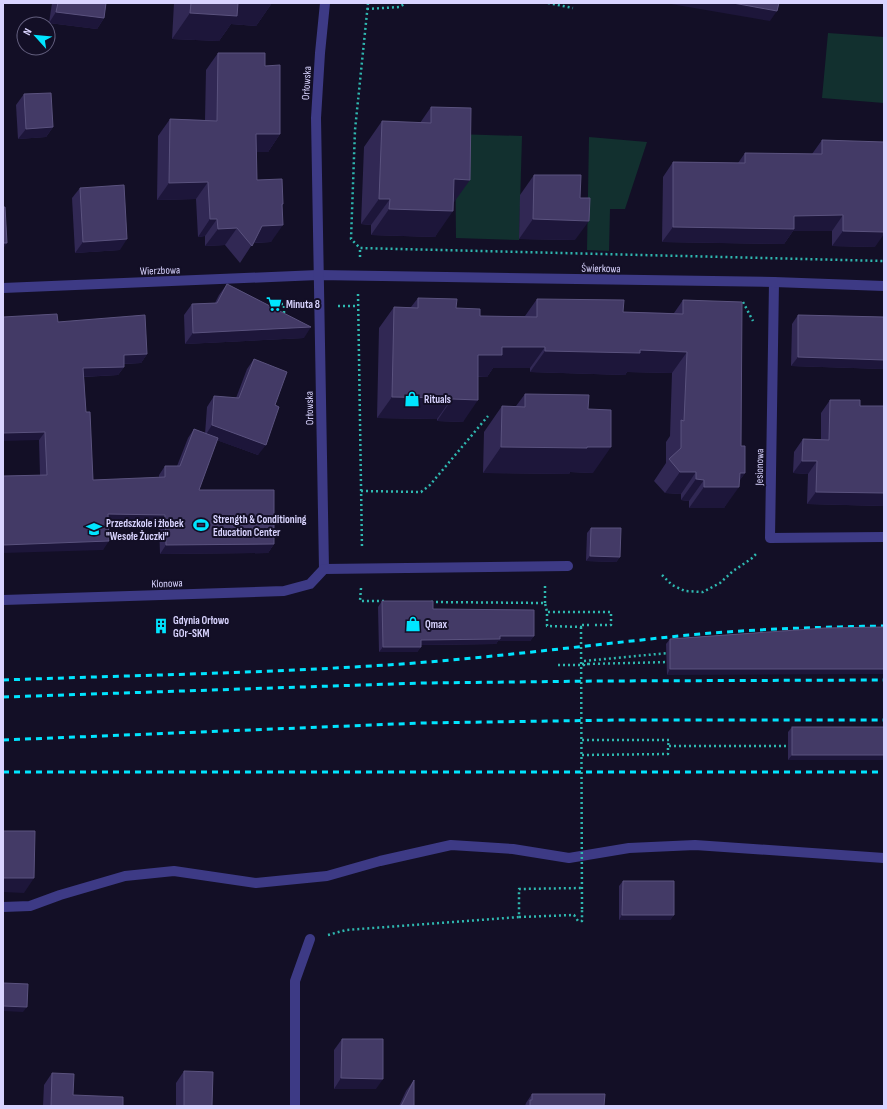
<svg xmlns="http://www.w3.org/2000/svg" width="887" height="1109" viewBox="0 0 887 1109" font-family="'Sofia Sans Condensed',sans-serif">
<style>
.green{fill:#12302f}
.lines{fill:none;stroke-linecap:round;stroke-linejoin:round}
.path{stroke:#2fb8b0;stroke-width:2.5;stroke-dasharray:2 3;stroke-linecap:butt}
.service{stroke:#3d3a85;stroke-width:10}
.minor{stroke:#3d3a85;stroke-width:10}
.rail{stroke:#00e5ff;stroke-width:3;stroke-dasharray:6 5;stroke-linecap:butt}
.path-bridge{stroke:#2fb8b0;stroke-width:2.5;stroke-dasharray:2 3;stroke-linecap:butt}
.wall{fill:#312854}
.shaded-wall{fill:#1d163a}
.building{fill:#433a66;stroke:#5a527e}
.labels{text-anchor:middle;stroke-width:4;stroke-linejoin:round;paint-order:stroke}
.street-label{font-size:11px;fill:#d9d4ff;stroke:#130f26}
.poi-label{font-size:11px;font-weight:bold;fill:#d9d4ff;stroke:#130f26;text-anchor:start}
</style>
<rect width="100%" height="100%" fill="#130f26"/>
<!-- green -->
<g class="green">
<polygon points="828,33 884,37 884,103 822,98"/>
<polygon points="455,134 522,136 519,240 456,238"/>
<polygon points="589,137 647,142 625,209 610,209 609,251 587,250"/>
</g>
<g class="lines">
<!-- path -->
<g class="path">
<polyline points="368,3 355,130 351,239 360,248 884,261"/>
<polyline points="548,3 573,8"/>
<polyline points="367,9 399,7 406,3"/>
<polyline points="360,257 360,248"/>
<polyline points="358,294 362,549"/>
<polyline points="743,302 753,321"/>
<polyline points="276,304 284,304 284,316"/>
<polyline points="338,306 357,306"/>
<polyline points="361,491 421,492 430,485 488,416"/>
<polyline points="662,575 672,585 685,591 703,592 720,583 733,571 751,559 758,552"/>
<polyline points="361,588 360,601 384,601"/>
<polyline points="431,602 545,603 547,612"/>
<polyline points="545,603 545,585"/>
<polyline points="582,627 547,626 547,612 611,612 611,625 592,625"/>
<polyline points="588,664 668,662"/>
<polyline points="558,665 584,665 584,661 668,653"/>
<polyline points="582,740 669,740 668,746"/>
<polyline points="582,755 668,754 668,746 792,746"/>
<polyline points="519,917 574,915 578,921 582,921 582,909"/>
<polyline points="328,935 346,930 519,917 519,889 582,888"/>
</g>
<!-- service -->
<polyline class="service" points="3,907 30,906 60,895 125,876 174,871 256,883 327,876 380,861 451,845 513,849 569,858 629,848 695,845 884,858"/>
<!-- minor -->
<g class="minor">
<polyline points="774,282 770,538 884,537"/>
<polyline points="3,288 318,275 774,282 884,286"/>
<polyline points="324,569 316,118 320,53 325,3"/>
<polyline points="324,569 568,566"/>
<polyline points="3,600 284,591 310,584 324,569"/>
<polyline points="295,1106 295,981 310,939"/>
</g>
<!-- rail -->
<g class="rail">
<path d="M3,680C140,675 278,673 415,663C507,656 598,644 689,635C754,629 819,627 884,626"/>
<polyline points="3,697 422,683 597,681 884,680"/>
<polyline points="3,740 421,723 621,720 884,720"/>
<polyline points="3,772 884,772"/>
</g>
<!-- path-bridge -->
<g class="path-bridge">
<polyline points="582,664 588,664"/>
<polyline points="582,909 581,625 592,625"/>
</g>
</g>
<!-- wall -->
<g class="wall">
<polygon points="52,3 106,3 104,18 97,29 49,23"/>
<polygon points="174,3 272,3 256,26 231,24 219,41 172,39"/>
<polygon points="218,53 265,66 280,134 268,152 257,152 257,180 283,204 282,206 271,242 253,243 240,263 225,245 205,246 205,236 198,237 196,199 157,200 158,136 170,119 205,120 206,70"/>
<polygon points="24,94 53,127 46,137 18,139 16,105"/>
<polygon points="431,107 453,204 435,237 371,235 371,225 361,224 364,147 382,121 420,123"/>
<polygon points="822,140 875,247 832,246 832,231 793,231 784,244 662,242 663,177 673,162 738,163 745,153 812,154"/>
<polygon points="534,175 575,240 519,239 520,195"/>
<polygon points="80,188 120,250 75,253 72,198"/>
<polygon points="227,284 304,338 185,344 184,315 192,304 215,303 219,295"/>
<polygon points="418,298 456,308 480,316 525,316 537,299 623,312 674,313 683,300 741,446 745,473 739,481 724,508 689,508 689,501 681,500 681,494 665,493 654,481 666,463 666,442 670,436 672,373 627,372 625,375 530,372 530,368 493,368 487,377 478,377 463,422 437,421 437,419 377,418 379,328 394,307 411,307"/>
<polygon points="798,315 884,317 884,369 791,366 792,324"/>
<polygon points="58,322 147,354 141,363 124,364 124,367 118,375 84,377 86,412 93,480 159,478 159,475 165,466 177,466 188,438 194,429 205,434 207,407 214,396 236,398 247,369 254,359 275,405 258,455 217,440 199,490 274,544 268,553 160,554 159,524 109,523 103,550 40,475 39,440"/>
<polygon points="525,394 588,409 593,473 570,472 569,474 483,473 484,432 502,406 516,406"/>
<polygon points="830,400 860,406 884,406 884,506 807,504 808,474 793,473 794,452 803,439 821,439 821,413"/>
<polygon points="591,528 620,557 616,562 586,561 587,533"/>
<polygon points="382,601 433,609 534,636 530,641 498,641 496,644 421,645 421,647 417,652 379,652 378,607"/>
<polygon points="884,627 667,675 666,644 670,639"/>
<polygon points="792,727 884,727 884,760 788,760 788,732"/>
<polygon points="623,881 674,915 670,920 619,920 619,886"/>
<polygon points="342,1039 376,1089 334,1089 334,1050"/>
<polygon points="184,1071 212,1106 176,1106 176,1083"/>
<polygon points="52,1073 73,1095 123,1106 43,1106 44,1085"/>
<polygon points="414,1080 414,1106 399,1106 406,1091"/>
<polygon points="532,1094 604,1106 525,1106 526,1103"/>
</g>
<!-- shaded-wall -->
<g class="shaded-wall">
<polygon points="235,3 272,3 256,26 231,24 219,41 172,39 190,13"/>
<polygon points="665,3 733,3 777,11 770,21"/>
<polygon points="56,12 104,18 97,29 49,23"/>
<polygon points="53,127 46,137 18,139 26,129"/>
<polygon points="256,134 280,134 268,152 244,152"/>
<polygon points="454,179 470,180 452,205"/>
<polygon points="208,182 196,199 157,200 169,183"/>
<polygon points="379,199 390,199 371,225 361,224"/>
<polygon points="389,209 453,211 435,237 371,235"/>
<polygon points="843,215 832,231 793,231 784,244 662,242 673,227 794,216"/>
<polygon points="210,219 217,219 205,236 198,237"/>
<polygon points="533,219 589,221 575,240 519,239"/>
<polygon points="283,225 271,242 250,243 262,226"/>
<polygon points="237,228 225,245 205,246 218,229"/>
<polygon points="843,231 884,232 884,234 875,247 832,246"/>
<polygon points="127,239 120,250 75,253 83,242"/>
<polygon points="3,243 7,243 3,249"/>
<polygon points="311,327 304,338 185,344 193,333"/>
<polygon points="502,347 545,347 530,368 493,368 487,377 463,376 478,355"/>
<polygon points="640,350 687,352 672,373 627,372 625,375 530,372 545,351"/>
<polygon points="147,354 141,363 118,364 124,355"/>
<polygon points="798,357 884,360 884,369 791,366"/>
<polygon points="124,367 118,375 77,377 83,368"/>
<polygon points="392,397 452,398 437,419 377,418"/>
<polygon points="452,399 478,400 463,422 437,421"/>
<polygon points="212,425 266,445 258,455 205,436"/>
<polygon points="45,432 39,440 3,441 3,433"/>
<polygon points="501,447 611,447 593,473 570,472 569,474 483,473"/>
<polygon points="802,461 817,461 808,474 793,473"/>
<polygon points="680,472 696,472 681,494 665,493"/>
<polygon points="740,473 745,473 735,487 739,487 724,508 689,508 704,487"/>
<polygon points="696,479 704,480 689,501 681,500"/>
<polygon points="816,492 884,493 884,506 807,504"/>
<polygon points="108,514 165,515 159,524 102,523"/>
<polygon points="109,541 103,550 3,553 3,545"/>
<polygon points="274,544 268,553 160,554 166,545"/>
<polygon points="590,556 620,557 616,562 586,561"/>
<polygon points="500,636 534,636 530,641 498,641 496,644 417,645 421,640"/>
<polygon points="383,647 421,647 417,652 379,652"/>
<polygon points="670,669 884,669 884,674 667,675"/>
<polygon points="792,755 884,755 884,760 788,760"/>
<polygon points="3,878 34,878 24,893 3,892"/>
<polygon points="622,915 674,915 670,920 619,920"/>
<polygon points="3,1006 27,1007 23,1012 3,1011"/>
<polygon points="341,1078 383,1079 376,1089 334,1089"/>
</g>
<!-- building -->
<g class="building">
<polygon points="58,3 106,3 104,18 56,12"/>
<polygon points="191,3 238,3 237,16 190,13"/>
<polygon points="733,3 779,3 777,11"/>
<polygon points="218,53 265,53 265,66 280,65 280,134 256,134 257,180 282,179 283,204 282,204 283,225 262,226 252,246 237,228 218,229 217,219 210,219 208,182 169,183 170,119 217,121"/>
<polygon points="51,93 53,127 26,129 24,94"/>
<polygon points="431,107 471,108 470,180 454,179 453,211 389,209 390,199 379,199 382,121 431,123"/>
<polygon points="822,140 884,142 884,232 843,231 843,215 794,216 794,229 673,227 673,162 745,163 745,153 822,154"/>
<polygon points="534,175 581,175 580,198 590,198 589,221 533,219"/>
<polygon points="124,185 127,239 83,242 80,188"/>
<polygon points="3,207 5,207 7,243 3,243"/>
<polygon points="227,284 311,327 193,333 192,304 217,303"/>
<polygon points="418,298 457,299 456,308 480,309 480,316 537,317 537,299 624,300 623,312 683,314 683,300 742,302 741,446 745,446 745,473 740,473 739,487 704,487 704,480 696,479 696,472 680,472 669,459 681,448 681,420 684,421 687,352 640,350 640,353 545,351 545,347 502,347 502,355 478,355 478,400 452,399 452,398 392,397 394,307 418,308"/>
<polygon points="57,314 58,322 145,315 147,354 124,355 124,367 83,368 86,412 90,412 93,480 165,477 165,466 180,466 194,429 218,438 199,490 274,490 274,544 166,545 165,515 108,514 109,541 3,545 3,476 47,475 45,432 3,433 3,317"/>
<polygon points="798,315 884,317 884,360 798,357"/>
<polygon points="254,359 287,372 275,405 279,407 266,445 212,425 214,396 239,398"/>
<polygon points="525,394 589,395 588,409 611,410 611,447 587,447 587,448 501,447 502,406 525,407"/>
<polygon points="830,400 860,400 860,406 884,406 884,493 816,492 817,461 802,461 803,439 829,440"/>
<polygon points="591,528 621,528 620,557 590,556"/>
<polygon points="382,601 433,601 433,609 534,610 534,636 500,636 500,639 421,640 421,647 383,647"/>
<polygon points="884,627 884,669 670,669 670,639 825,628"/>
<rect x="792" y="727" width="92" height="28"/>
<polygon points="3,831 35,831 34,878 3,878"/>
<polygon points="623,881 674,881 674,915 622,915"/>
<polygon points="3,983 28,984 27,1007 3,1006"/>
<polygon points="342,1039 383,1039 383,1079 341,1078"/>
<polygon points="184,1071 213,1072 212,1106 184,1106"/>
<polygon points="52,1073 74,1074 73,1095 123,1097 123,1106 51,1106"/>
<polygon points="414,1080 414,1106 401,1106"/>
<polygon points="532,1094 605,1094 604,1106 530,1106 530,1100 532,1100"/>
</g>
<!-- icons -->
<defs>
<symbol id="supermarket-bare" viewBox="-9 -9 18 18"><path d="M-6-5.5h2.5l.6 2H6L4.5 2H-2.5L-4.4-4H-6ZM-1.5 3.2a1.3 1.3 0 1 0 .1 0ZM3 3.2a1.3 1.3 0 1 0 .1 0Z" fill="#00e5ff" stroke="#130f26" stroke-width="2.5" paint-order="stroke"/></symbol>
<symbol id="shop-bare" viewBox="-9 -9 18 18"><path d="M-5-2.5h2.3a2.7 3.5 0 0 1 5.4 0H5L5.5 6h-11ZM-1.5-2.5h3a1.5 2.3 0 0 0-3 0Z" fill="#00e5ff" stroke="#130f26" stroke-width="2.5" paint-order="stroke"/></symbol>
<symbol id="stadium-bare" viewBox="-9 -9 18 18"><path d="M0-5a6.5 5 0 1 0 0 10a6.5 5 0 1 0 0-10ZM-3.5-1.8h7v3.6h-7Z" fill="#00e5ff" stroke="#130f26" stroke-width="2.5" paint-order="stroke"/></symbol>
<symbol id="school-bare" viewBox="-9 -9 18 18"><path d="M0-5L7-2L0 1L-7-2ZM-4 1L0 2.5L4 1V4Q0 6-4 4Z" fill="#00e5ff" stroke="#130f26" stroke-width="2.5" paint-order="stroke"/></symbol>
<symbol id="building-bare" viewBox="-9 -9 18 18"><path d="M-4-6H4V6H1V3H-1V6H-4ZM-2.5-4.3h1.7v1.8h-1.7ZM.8-4.3h1.7v1.8H.8ZM-2.5-1h1.7V.8h-1.7ZM.8-1h1.7V.8H.8Z" fill="#00e5ff" stroke="#130f26" stroke-width="2.5" paint-order="stroke"/></symbol>
</defs>
<g fill-rule="evenodd">
<use href="#supermarket-bare" x="263" y="293" width="22" height="22"/>
<use href="#shop-bare" x="401" y="388" width="22" height="22"/>
<use href="#stadium-bare" x="190" y="514" width="22" height="22"/>
<use href="#school-bare" x="83" y="518" width="22" height="22"/>
<use href="#shop-bare" x="402" y="613" width="22" height="22"/>
<use href="#building-bare" x="150" y="615" width="22" height="22"/>
</g>
<g class="labels">
<!-- street labels -->
<g class="street-label">
<text transform="translate(306 83) rotate(-87)" y="4">Orłowska</text>
<text transform="translate(601 268) rotate(1)" y="4">Świerkowa</text>
<text transform="translate(160 270) rotate(-2)" y="4">Wierzbowa</text>
<text transform="translate(309 408) rotate(-91)" y="4">Orłowska</text>
<text transform="translate(759 467) rotate(-89)" y="4">Jesionowa</text>
<text transform="translate(167 583) rotate(-2)" y="4">Klonowa</text>
</g>
<!-- poi labels -->
<g class="poi-label">
<text x="286" y="308">Minuta 8</text>
<text x="424" y="403">Rituals</text>
<text x="213" y="523">Strength &amp; Conditioning<tspan x="213" dy="13">Education Center</tspan></text>
<text x="106" y="527">Przedszkole i żłobek<tspan x="106" dy="13">"Wesołe Żuczki"</tspan></text>
<text x="173" y="624">Gdynia Orłowo<tspan x="173" dy="13">GOr-SKM</tspan></text>
<text x="425" y="628">Qmax</text>
</g>
</g>
<!-- border -->
<rect width="887" height="1109" fill="none" stroke="#d9d4ff" stroke-width="8"/>
<!-- north arrow -->
<g transform="translate(36 36) rotate(297)"><circle r="19" fill="#130f26" stroke="#625e7d"/>
<path d="M0-3L7 15L0 10L-7 15Z" fill="#00e5ff"/>
<text y="-6" font-size="11" font-weight="bold" text-anchor="middle" fill="#d9d4ff">N</text>
</g>
</svg>
